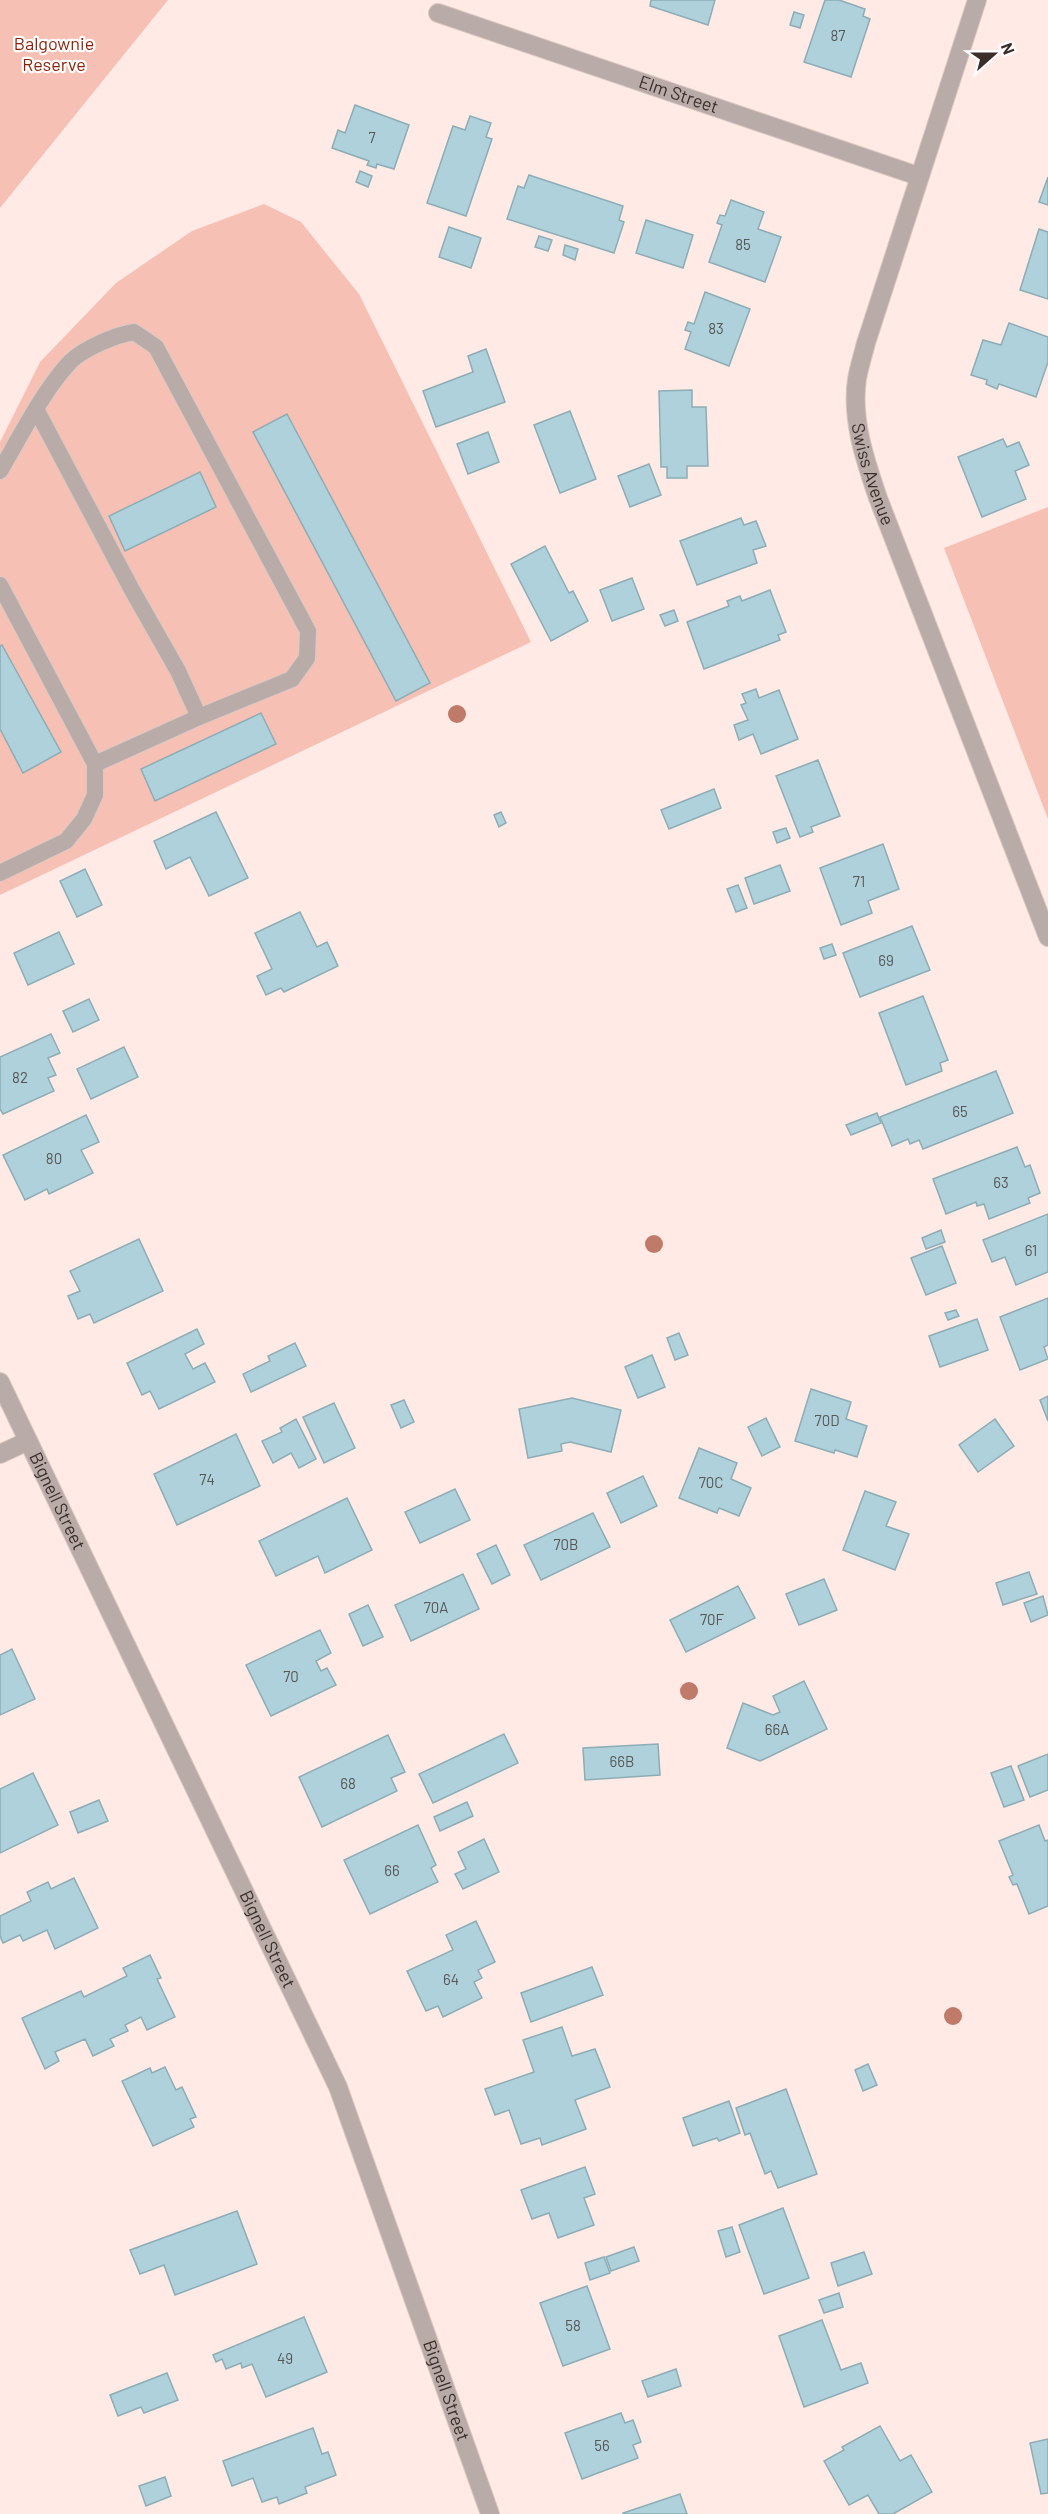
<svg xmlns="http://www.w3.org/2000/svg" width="1048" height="2514" viewBox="0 0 1048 2514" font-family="Barlow,sans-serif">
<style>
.green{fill:#f6c0b4}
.building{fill:#afd1db;stroke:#8cadb6;stroke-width:1.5}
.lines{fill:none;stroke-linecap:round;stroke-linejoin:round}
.service-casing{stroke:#dcc8c3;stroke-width:18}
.minor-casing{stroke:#dcc8c3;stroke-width:20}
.service{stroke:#b9aba7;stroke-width:16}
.minor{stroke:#b9aba7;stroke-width:18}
.tree{fill:#c07a6a}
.labels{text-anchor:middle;stroke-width:4.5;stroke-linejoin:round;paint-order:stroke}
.number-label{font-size:15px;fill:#575656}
.park-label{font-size:18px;fill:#8d1f06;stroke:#fff}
.street-label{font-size:18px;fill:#3a2d2a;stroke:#fff}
</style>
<rect width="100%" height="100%" fill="#ffeae5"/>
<!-- green -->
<g class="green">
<polygon points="0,0 168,0 0,208"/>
<polygon points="264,204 301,222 359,294 531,642 0,895 0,442 40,362 116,283 192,231"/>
<polygon points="1048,507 1048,819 944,548"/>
</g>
<!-- building -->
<g class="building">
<polygon points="651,0 715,0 708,25 650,6"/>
<polygon points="825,0 839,0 865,9 863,16 870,19 851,77 804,62"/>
<polygon points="794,12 804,15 800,28 790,25"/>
<polygon points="355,105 409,125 394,169 377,164 376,168 367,165 369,161 332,148 338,130 345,133"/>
<polygon points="470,116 491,123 486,137 492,139 466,216 427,203 453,126 465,130"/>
<polygon points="360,171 372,176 368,187 356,182"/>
<polygon points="529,175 623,206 619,220 624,222 614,253 507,219 518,186 524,188"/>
<polygon points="1048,177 1048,205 1039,202"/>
<polygon points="731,200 764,212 758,229 781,237 765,282 709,262 722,225 717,223 720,215 725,216"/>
<polygon points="646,220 693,235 683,268 636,253"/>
<polygon points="449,227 481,238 471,268 439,257"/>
<polygon points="1039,229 1048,232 1048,299 1020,290"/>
<polygon points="539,236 552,240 548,251 535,247"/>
<polygon points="565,245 578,249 575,260 563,255"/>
<polygon points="705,292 750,309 729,366 685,349 691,332 685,330 688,322 694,324"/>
<polygon points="1009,323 1048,337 1048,362 1036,397 999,384 997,389 986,384 987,380 971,375 983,340 1001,345"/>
<polygon points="486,349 505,402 436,427 423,391 473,372 468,356"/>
<polygon points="692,390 692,407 706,407 708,466 687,466 687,478 667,478 667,467 661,467 659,391"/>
<polygon points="570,411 596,479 560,493 534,425"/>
<polygon points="287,414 430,683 396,701 253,432"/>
<polygon points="488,432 499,462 468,474 457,444"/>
<polygon points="1003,439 1007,447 1019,442 1029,465 1015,471 1026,499 982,517 958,457"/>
<polygon points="649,464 661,495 630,507 618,476"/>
<polygon points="200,472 216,507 125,551 109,516"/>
<polygon points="741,518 744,525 756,521 766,546 753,550 757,563 697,585 680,541"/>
<polygon points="545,546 569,593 573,591 588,621 551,641 511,564"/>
<polygon points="632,578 644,609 612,621 600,590"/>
<polygon points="770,590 786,632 778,635 780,640 704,669 687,622 729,606 727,601 740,596 742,601"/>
<polygon points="674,610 678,621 665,626 660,615"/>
<polygon points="2,645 61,752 23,773 0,729 0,646"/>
<polygon points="756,689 759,698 779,690 798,739 761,754 753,734 739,740 734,725 748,720 741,705 746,703 742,694"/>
<polygon points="261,713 276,744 155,801 141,769"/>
<polygon points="818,760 840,816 811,827 813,832 800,837 776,776"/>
<polygon points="714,789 721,808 669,829 661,810"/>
<polygon points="216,812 248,878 209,896 190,857 166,869 154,841"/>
<polygon points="501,812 506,823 499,827 494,815"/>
<polygon points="786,828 790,838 777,843 773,832"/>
<polygon points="883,844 899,889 868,901 872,913 841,925 820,868"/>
<polygon points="780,865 790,891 754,904 745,878"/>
<polygon points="85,869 102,905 77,917 60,881"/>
<polygon points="738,885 747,908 736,912 727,889"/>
<polygon points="300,912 317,947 327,942 338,966 284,992 281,988 266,995 257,976 272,969 255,933"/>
<polygon points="912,926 930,970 860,997 843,953"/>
<polygon points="59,932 74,964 28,985 14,953"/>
<polygon points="832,944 836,955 824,959 820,948"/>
<polygon points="923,996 948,1060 940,1063 942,1071 906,1085 879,1013"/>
<polygon points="89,999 99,1020 73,1032 63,1011"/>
<polygon points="51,1034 60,1053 48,1058 56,1075 48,1078 54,1091 3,1114 0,1109 0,1057"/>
<polygon points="124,1047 138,1077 91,1099 77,1069"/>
<polygon points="996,1071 1013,1113 923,1149 919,1140 910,1144 908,1139 892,1146 880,1117"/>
<polygon points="877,1113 881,1123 851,1135 846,1125"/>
<polygon points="86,1115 99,1142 81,1150 93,1173 49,1194 47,1189 25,1200 3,1155"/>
<polygon points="1017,1147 1025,1167 1030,1165 1040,1193 1028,1198 1030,1203 989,1219 984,1204 977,1206 976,1202 946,1214 933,1179"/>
<polygon points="1048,1214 1048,1272 1016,1285 1005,1257 992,1262 983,1240"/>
<polygon points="941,1230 945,1242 926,1249 922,1238"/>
<polygon points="139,1239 163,1291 94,1323 90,1314 78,1319 68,1296 80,1291 70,1271"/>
<polygon points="942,1246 956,1283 926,1295 911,1258"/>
<polygon points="1048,1298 1048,1345 1044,1347 1048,1359 1020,1370 1000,1317"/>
<polygon points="956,1310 959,1316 948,1320 945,1313"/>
<polygon points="977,1319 988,1350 940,1367 929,1336"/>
<polygon points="197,1329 204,1344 185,1354 193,1369 205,1363 215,1382 159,1409 150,1391 142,1395 127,1363"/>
<polygon points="679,1333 688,1355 675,1360 667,1338"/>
<polygon points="295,1343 306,1366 251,1392 243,1374 270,1361 268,1356"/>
<polygon points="652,1355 665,1387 638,1398 625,1367"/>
<polygon points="811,1389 851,1402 846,1419 867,1426 857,1457 835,1450 834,1453 795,1441"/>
<polygon points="1048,1396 1048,1421 1040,1400"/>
<polygon points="572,1398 621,1410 611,1452 570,1442 561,1444 562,1451 528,1458 519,1409"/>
<polygon points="404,1400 414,1422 401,1428 391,1405"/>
<polygon points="334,1403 355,1448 324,1463 303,1417"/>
<polygon points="766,1418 780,1447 762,1456 748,1427"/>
<polygon points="296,1419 316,1459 299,1468 291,1453 273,1463 262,1441 282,1432 280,1428"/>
<polygon points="995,1419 1014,1446 978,1472 959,1445"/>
<polygon points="236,1434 260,1486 177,1525 154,1474"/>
<polygon points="699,1448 737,1463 731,1479 751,1488 739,1516 719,1508 717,1513 679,1498"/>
<polygon points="643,1476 657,1506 621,1523 607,1493"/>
<polygon points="455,1489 470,1520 420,1543 405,1512"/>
<polygon points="865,1491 896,1502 886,1526 909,1534 895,1570 843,1550"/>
<polygon points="347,1498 372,1550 325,1573 318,1556 276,1576 259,1541"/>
<polygon points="593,1513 610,1547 541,1580 524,1545"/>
<polygon points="496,1545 510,1575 492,1584 477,1554"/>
<polygon points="1029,1572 1037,1594 1003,1605 996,1583"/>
<polygon points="463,1574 479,1609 411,1641 395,1605"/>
<polygon points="824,1579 837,1610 799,1625 786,1594"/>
<polygon points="738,1586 755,1618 686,1652 670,1620"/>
<polygon points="1043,1596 1048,1615 1031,1622 1024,1603"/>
<polygon points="368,1605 383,1637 363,1646 349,1614"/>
<polygon points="320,1630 331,1653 316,1661 321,1671 327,1668 336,1685 271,1716 246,1665"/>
<polygon points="12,1649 35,1699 0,1715 0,1655"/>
<polygon points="804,1681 827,1729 760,1761 727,1748 743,1703 773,1715 780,1712 773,1696"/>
<polygon points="504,1734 518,1763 433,1803 419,1774"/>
<polygon points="388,1735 405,1772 391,1778 397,1791 322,1827 299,1777"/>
<polygon points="658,1744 660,1775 585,1780 583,1748"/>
<polygon points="1048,1754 1048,1790 1030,1797 1018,1766"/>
<polygon points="1011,1766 1024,1800 1004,1807 991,1773"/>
<polygon points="33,1773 58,1825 0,1853 0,1789"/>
<polygon points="99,1800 108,1821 78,1833 70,1812"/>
<polygon points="467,1802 473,1816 440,1831 434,1817"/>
<polygon points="418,1825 436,1865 431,1868 438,1882 370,1914 344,1860"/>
<polygon points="1039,1825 1045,1841 1048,1840 1048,1906 1029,1914 1017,1884 1013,1885 1009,1877 1013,1875 999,1841"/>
<polygon points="484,1839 499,1872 463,1889 455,1874 466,1869 458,1852"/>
<polygon points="74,1878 98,1928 55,1949 47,1930 23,1941 20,1935 3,1943 0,1936 0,1916 31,1901 27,1892 48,1882 51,1889"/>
<polygon points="476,1921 495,1962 478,1970 482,1978 474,1982 482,1998 443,2017 438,2006 426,2011 407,1971 453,1950 446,1935"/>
<polygon points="150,1955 161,1978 157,1979 175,2017 147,2030 141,2017 125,2025 128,2031 110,2039 114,2046 93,2056 85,2039 55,2052 59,2061 45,2069 22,2018 81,1991 84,1997 127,1976 123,1968"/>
<polygon points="592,1967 603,1995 531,2022 521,1993"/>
<polygon points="562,2027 572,2056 595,2049 610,2087 575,2100 586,2129 542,2145 540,2138 521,2144 509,2110 495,2115 485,2089 534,2072 523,2040"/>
<polygon points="868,2064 877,2085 863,2091 855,2070"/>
<polygon points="165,2067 176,2090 182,2087 196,2117 190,2119 194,2127 153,2146 122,2081 150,2068 152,2073"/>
<polygon points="786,2089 817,2174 778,2188 771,2171 765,2174 750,2133 745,2135 736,2108"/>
<polygon points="729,2101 740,2133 719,2141 717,2138 693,2146 683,2118"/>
<polygon points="585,2167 595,2194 584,2198 594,2225 558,2238 549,2213 532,2219 521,2190"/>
<polygon points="783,2208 809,2278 764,2294 739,2225"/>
<polygon points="237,2211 257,2264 175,2295 164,2265 140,2274 130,2250"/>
<polygon points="732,2227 740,2252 726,2257 718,2231"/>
<polygon points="634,2247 639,2261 611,2271 606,2257"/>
<polygon points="864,2252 872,2274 838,2286 831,2263"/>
<polygon points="604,2257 610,2273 590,2280 585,2263"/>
<polygon points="587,2286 610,2349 563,2366 540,2303"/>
<polygon points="839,2293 843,2307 824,2313 819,2300"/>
<polygon points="304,2317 327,2372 266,2397 252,2364 242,2368 241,2363 226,2369 222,2359 216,2362 213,2355"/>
<polygon points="822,2320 841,2370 861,2363 868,2383 804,2407 779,2336"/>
<polygon points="676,2369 681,2386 648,2397 642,2381"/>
<polygon points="167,2373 178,2400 144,2413 141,2407 118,2416 110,2395"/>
<polygon points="621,2413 625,2423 633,2420 641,2442 633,2445 638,2458 582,2479 565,2433"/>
<polygon points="880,2426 900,2461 911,2455 932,2492 893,2514 879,2514 868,2495 849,2505 824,2461 844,2450 842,2447"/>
<polygon points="313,2428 322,2454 328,2452 336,2475 305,2487 307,2493 279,2504 277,2497 262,2502 253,2478 232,2486 223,2461"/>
<polygon points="1048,2439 1048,2493 1041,2494 1030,2443"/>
<polygon points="165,2477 171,2496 146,2506 139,2486"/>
<polygon points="680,2494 687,2514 623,2514 623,2513"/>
</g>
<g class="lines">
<defs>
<g id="service">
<polyline points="36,409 132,590 178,671 199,717"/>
<path d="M0,471C20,437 44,389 71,361C85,348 115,335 134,332L156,347L308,631L307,658L292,679L199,717L95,764"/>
<polyline points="0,585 95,764 95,795 84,819 66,841 0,873"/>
</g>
<g id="minor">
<path id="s1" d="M977,0L866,343C863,355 859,367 857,379C851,419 865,460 878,498L1048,937"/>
<path id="s2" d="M438,13L918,176"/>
<path id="s3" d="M0,1382L338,2087L490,2514"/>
<polyline points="0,1454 28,1441"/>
</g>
</defs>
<!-- service casing -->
<use href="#service" class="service-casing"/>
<!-- minor casing -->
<use href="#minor" class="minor-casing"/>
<!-- service -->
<use href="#service" class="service"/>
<!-- minor -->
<use href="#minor" class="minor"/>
</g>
<!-- trees -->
<g class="tree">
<circle cx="457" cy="714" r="9"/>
<circle cx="654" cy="1244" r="9"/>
<circle cx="689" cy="1691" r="9"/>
<circle cx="953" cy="2016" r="9"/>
</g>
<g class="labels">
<!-- number labels -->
<g class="number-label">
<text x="838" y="41">87</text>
<text x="372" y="143">7</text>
<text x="743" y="250">85</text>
<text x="716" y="334">83</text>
<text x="859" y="887">71</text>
<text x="886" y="966">69</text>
<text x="20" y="1083">82</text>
<text x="960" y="1117">65</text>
<text x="54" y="1164">80</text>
<text x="1001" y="1188">63</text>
<text x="1031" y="1256">61</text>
<text x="827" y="1426">70D</text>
<text x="207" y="1485">74</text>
<text x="711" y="1488">70C</text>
<text x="566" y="1550">70B</text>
<text x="436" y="1613">70A</text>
<text x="712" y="1625">70F</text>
<text x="291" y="1682">70</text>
<text x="777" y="1735">66A</text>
<text x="622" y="1767">66B</text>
<text x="348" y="1789">68</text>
<text x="392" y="1876">66</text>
<text x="451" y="1985">64</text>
<text x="573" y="2331">58</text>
<text x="285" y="2364">49</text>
<text x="602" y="2451">56</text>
</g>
<!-- park labels -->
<g class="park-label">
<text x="54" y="50">Balgownie<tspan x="54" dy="21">Reserve</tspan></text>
</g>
<!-- street labels -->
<g class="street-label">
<text dy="6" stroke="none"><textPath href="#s2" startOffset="254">Elm Street</textPath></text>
<text dy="6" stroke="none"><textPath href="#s1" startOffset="495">Swiss Avenue</textPath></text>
<text dy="6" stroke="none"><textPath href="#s3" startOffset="132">Bignell Street</textPath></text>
<text dy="6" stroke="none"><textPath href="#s3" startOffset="618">Bignell Street</textPath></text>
<text dy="6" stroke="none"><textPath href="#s3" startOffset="1104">Bignell Street</textPath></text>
</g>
</g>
<!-- north arrow -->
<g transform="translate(994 54) rotate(69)" stroke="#ffffff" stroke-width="4.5" paint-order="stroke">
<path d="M0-4.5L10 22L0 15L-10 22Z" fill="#3a2d2a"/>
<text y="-9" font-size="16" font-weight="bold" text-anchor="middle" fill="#3a2d2a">N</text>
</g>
</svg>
